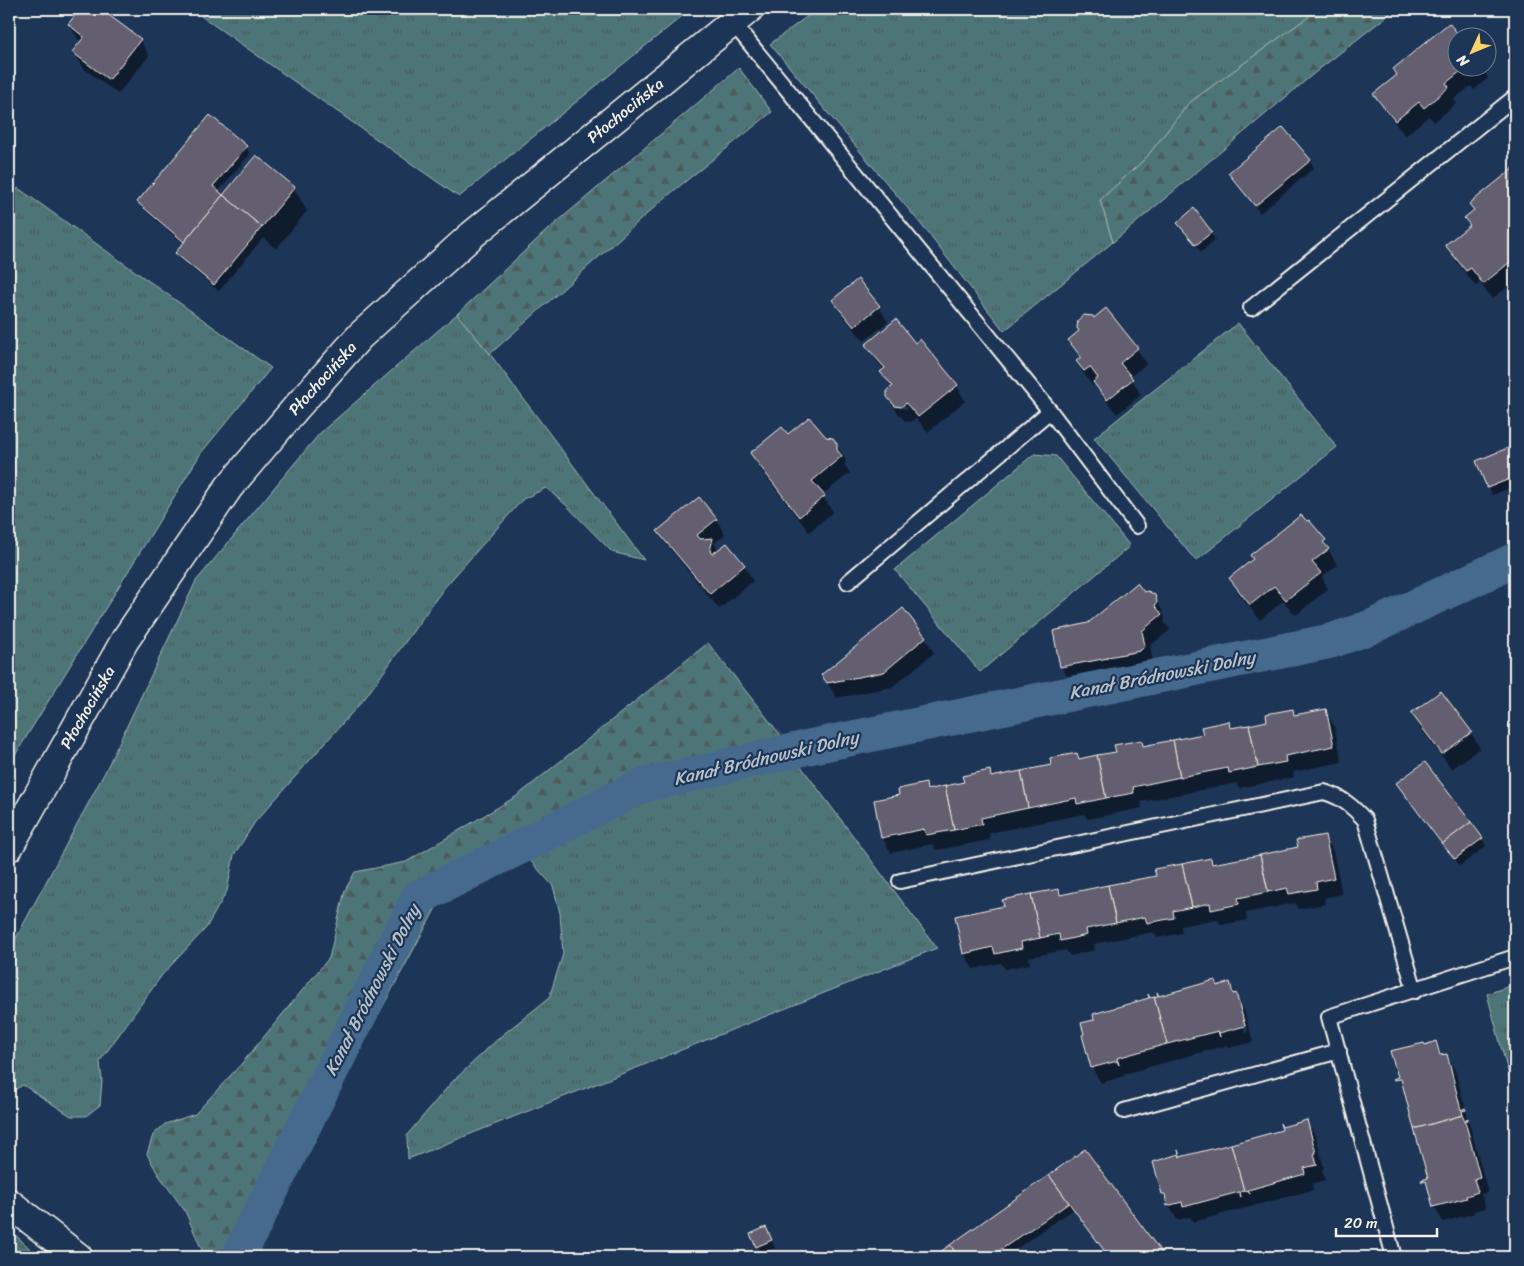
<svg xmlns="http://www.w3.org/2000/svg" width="1524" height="1266" viewBox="0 0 1524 1266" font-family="Sriracha,sans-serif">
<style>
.grass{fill:url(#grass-tufts);stroke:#a1b3b0}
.forest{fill:url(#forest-firs);stroke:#a1b3b0}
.shadow{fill:#0007;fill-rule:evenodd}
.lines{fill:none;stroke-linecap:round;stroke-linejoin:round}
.canal{stroke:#456b8d;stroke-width:35}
.building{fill:#635f6f;stroke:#f4f1e8}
.lane-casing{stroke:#f4f1e8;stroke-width:18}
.street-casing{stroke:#f4f1e8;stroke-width:31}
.secondary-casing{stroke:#f4f1e8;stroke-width:31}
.lane{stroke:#1d3557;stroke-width:14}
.street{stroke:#1d3557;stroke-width:28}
.secondary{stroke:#1d3557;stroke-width:28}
.labels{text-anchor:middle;stroke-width:4.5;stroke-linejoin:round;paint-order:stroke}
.street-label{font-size:16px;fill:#f4f1e8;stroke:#1d3557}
.water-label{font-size:18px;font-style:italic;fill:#b7c2c8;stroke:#1d3557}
</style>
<defs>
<pattern id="grass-tufts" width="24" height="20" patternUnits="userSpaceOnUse" patternTransform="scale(1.25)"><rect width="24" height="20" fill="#4e7578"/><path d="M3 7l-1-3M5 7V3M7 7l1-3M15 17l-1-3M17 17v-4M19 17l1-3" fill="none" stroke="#4b5c5c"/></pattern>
<pattern id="forest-firs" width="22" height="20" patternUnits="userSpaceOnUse" patternTransform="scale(1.25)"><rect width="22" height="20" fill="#4e7578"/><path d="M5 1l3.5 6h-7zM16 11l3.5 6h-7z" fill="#4b5c5c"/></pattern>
</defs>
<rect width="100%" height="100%" fill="#1d3557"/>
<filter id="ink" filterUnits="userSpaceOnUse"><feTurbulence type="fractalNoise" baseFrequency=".02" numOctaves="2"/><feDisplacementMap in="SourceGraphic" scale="10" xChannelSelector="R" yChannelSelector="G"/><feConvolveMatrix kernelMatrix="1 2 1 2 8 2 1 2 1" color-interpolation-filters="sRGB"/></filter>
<g filter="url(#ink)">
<!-- grass -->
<g class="grass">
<polygon points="208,9 691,9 459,197 201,16"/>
<polygon points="817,9 1319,9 1189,103 1145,159 1100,200 1113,242 1004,331 920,223 770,44"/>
<polygon points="18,188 271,368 201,453 9,765 9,203"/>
<polygon points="457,314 490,354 644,560 612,552 566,505 546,488 523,499 444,588 365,698 255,822 234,855 227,891 206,928 162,975 100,1061 102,1081 100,1105 86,1116 71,1116 23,1085 9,1093 9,951 105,772 196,581 320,433"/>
<polygon points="1238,323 1337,447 1196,561 1094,438"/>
<polygon points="1034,454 1056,456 1130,546 980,672 895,570"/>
<polygon points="1515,548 1515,568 1365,638 1337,647 1194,677 794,757 937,948 408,1159 407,1135 451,1083 501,1036 549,998 563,954 560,913 553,886 527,857 652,789 794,757 786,742 1316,636 1351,625"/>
<polygon points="1515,984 1515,1098 1487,994"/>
<polygon points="9,1229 39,1257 9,1257"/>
</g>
<!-- forest -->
<g class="forest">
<polygon points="1319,9 1396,9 1317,71 1113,242 1100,200 1145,159 1189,103"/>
<polygon points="739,68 772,112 666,197 490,354 457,314 544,233"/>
<polygon points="708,643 786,742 794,757 652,789 437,906 248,1257 205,1257 185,1211 158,1174 147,1154 153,1135 165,1124 195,1114 243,1062 329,958 345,890 355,872 406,862 517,796"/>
</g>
<!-- shadow -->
<g class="shadow">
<polygon points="81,9 104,9 111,18 140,40 149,56 118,94 83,68 74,52 82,42 78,39 69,24"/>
<polygon points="1456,38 1456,68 1482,68 1488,78 1474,90 1471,86 1454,99 1457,103 1434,122 1429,116 1405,136 1384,109 1375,94"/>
<polygon points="246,147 250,154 218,192 227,200 294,188 307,211 276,249 263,238 219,291 181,260 177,253 184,244 143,209 139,202"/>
<polygon points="1310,160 1314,168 1260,213 1229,174"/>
<polygon points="1515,169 1515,281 1492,299 1480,283 1476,286 1455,260 1446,245 1470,226 1466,218 1474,211 1471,205"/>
<polygon points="1178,223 1211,233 1215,240 1201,252"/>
<polygon points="834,300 879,307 888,322 864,341 843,316"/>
<polygon points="1106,310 1137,349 1146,364 1130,377 1141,395 1117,414 1103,397 1096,384 1093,386 1086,377 1077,362 1081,359 1069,340"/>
<path d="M867,345H915L957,386L965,401L928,432L916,418L910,422L905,421L897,412L888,397L892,388L882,372L884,370L876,360ZM897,405L908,407L907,409L894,407Z"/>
<polygon points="788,436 826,438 836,445 846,460 845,465 850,473 822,495 833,512 809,532 760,469 751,454"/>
<polygon points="1515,447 1515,486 1492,495 1478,462"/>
<polygon points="716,519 725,535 714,543 719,551 744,565 753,581 719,609 668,546 659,531"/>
<polygon points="1324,541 1337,565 1322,577 1328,589 1296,615 1283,601 1260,620 1239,594 1231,579 1254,560"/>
<polygon points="1143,593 1154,596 1163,612 1165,618 1164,621 1170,630 1150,646 1153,662 1149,666 1070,682 1062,667 1055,632 1088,625"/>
<polygon points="925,637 934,653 892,687 837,698 822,675"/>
<polygon points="1440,692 1471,733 1480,748 1452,769 1421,729 1413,714"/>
<polygon points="1292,710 1296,716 1325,710 1334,726 1342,762 1293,772 1294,777 1239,788 1236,783 1141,802 1142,808 1088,819 1084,814 989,833 990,840 936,850 932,844 891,853 882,837 900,796 925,785 928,791 965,783 989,772 993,778 1052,766 1076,754 1080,760 1117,752 1141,741 1145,747 1204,735 1229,723 1232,729 1269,721"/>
<polygon points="1402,790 1482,838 1486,846 1460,866"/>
<polygon points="1325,836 1333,851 1342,894 1324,898 1325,904 1299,909 1295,903 1246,913 1247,920 1221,925 1217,919 1181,926 1182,933 1157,938 1153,932 1094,944 1095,950 1070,956 1066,950 1029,957 1030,964 1005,969 1001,963 973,969 964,953 1005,907 1058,890 1061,896 1157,876 1210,859 1214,865 1299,848"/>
<path d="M1215,982L1218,987L1230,984L1244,1010L1253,1042L1229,1048L1227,1046L1217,1048L1124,1074L1125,1076L1101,1083L1092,1068ZM1237,1000L1240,1003L1248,1032L1245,1033Z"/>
<polygon points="1436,1043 1443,1056 1446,1055 1455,1070 1488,1193 1481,1194 1486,1208 1474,1211 1475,1213 1443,1222 1434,1206 1429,1179 1404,1088 1399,1079 1425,1046"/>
<polygon points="1307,1122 1316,1137 1324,1168 1322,1169 1325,1180 1312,1184 1313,1190 1193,1222 1190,1217 1177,1220 1163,1194 1181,1158 1283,1131"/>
<polygon points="1084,1151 1163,1257 1110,1257 1074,1209 1004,1257 935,1257"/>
<polygon points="770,1236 775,1248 761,1254 757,1246"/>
</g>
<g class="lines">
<!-- canal -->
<polyline class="canal" points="238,1257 418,898 641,786 809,747 1331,641 1371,627 1515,560"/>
</g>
<!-- building -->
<g class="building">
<polygon points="80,9 106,9 108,10 106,13 141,39 109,80 72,52 84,37 68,24"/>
<polygon points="1449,23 1459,35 1462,35 1464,38 1456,38 1456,68 1474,68 1464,75 1461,71 1446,83 1449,87 1424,108 1419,102 1395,121 1373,94 1397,75 1393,69"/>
<polygon points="210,115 247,146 213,186 223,195 184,242 137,202"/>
<polygon points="1283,127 1311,160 1255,206 1228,173"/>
<polygon points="256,155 295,187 262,227 223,195"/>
<polygon points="1515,167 1515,229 1513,231 1515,234 1515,258 1483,284 1471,268 1466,271 1445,245 1470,225 1464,218 1474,210 1469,204"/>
<polygon points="223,195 262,227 214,285 175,253"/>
<polygon points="1194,208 1212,232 1196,245 1177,223"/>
<polygon points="858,279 880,306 854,327 832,300"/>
<polygon points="1106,308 1138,348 1120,363 1133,379 1107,400 1093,382 1098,378 1090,367 1084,371 1076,361 1081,357 1068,340 1079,331 1077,328 1078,320 1084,315 1093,316 1094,318"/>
<polygon points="896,319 915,343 920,339 958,385 918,417 906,403 901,407 895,406 887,397 887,390 893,386 880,372 885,368 865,345"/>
<polygon points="1515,408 1515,434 1507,411"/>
<polygon points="809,417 826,437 833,438 837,444 837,450 842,456 812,481 825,496 799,517 750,453 782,427 788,434"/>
<polygon points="1515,445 1515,477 1487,488 1476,461"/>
<polygon points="699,497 717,519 697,535 700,539 713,538 710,551 712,554 727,543 745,565 710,594 657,531"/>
<polygon points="1301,515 1307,521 1309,520 1326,540 1323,542 1329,549 1312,562 1321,573 1286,600 1274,586 1250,605 1229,578 1253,559 1250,555"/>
<polygon points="1137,583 1144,592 1148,591 1155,595 1157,602 1155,606 1162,614 1142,631 1145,646 1140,651 1108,657 1108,658 1060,667 1053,631 1088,623"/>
<polygon points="903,608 926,637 884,672 827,683 821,675"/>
<polygon points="1441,691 1472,732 1442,754 1411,713"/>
<polygon points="1293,709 1294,715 1326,709 1334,746 1285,756 1286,762 1258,767 1249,725 1267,721 1266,714"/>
<polygon points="1229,721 1230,728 1249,725 1258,767 1229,773 1228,768 1180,777 1173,740 1203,734 1201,727"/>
<polygon points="1142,740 1143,746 1173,740 1180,777 1133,787 1134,793 1106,798 1097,755 1116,752 1114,745"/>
<polygon points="1077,753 1079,759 1097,755 1106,798 1077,804 1076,798 1028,808 1021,771 1051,765 1050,758"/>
<polygon points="1425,762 1471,822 1442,844 1396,783"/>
<polygon points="990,770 991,777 1021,771 1028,808 981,818 982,824 954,830 945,786 964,782 962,776"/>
<polygon points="926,783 927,790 945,786 954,830 926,835 924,829 881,838 874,800 899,795 898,789"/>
<polygon points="1514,810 1515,812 1515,822 1509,814"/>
<polygon points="1471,822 1483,838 1455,859 1442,844"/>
<polygon points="1325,835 1334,878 1316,882 1317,889 1289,894 1287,888 1268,892 1260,855 1298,847 1296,840"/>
<polygon points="1260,855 1268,892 1238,898 1239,904 1211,910 1210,903 1192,907 1182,864 1211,858 1212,864"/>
<polygon points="1182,864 1192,907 1173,911 1174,918 1147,923 1145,917 1116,923 1108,885 1156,876 1154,869"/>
<polygon points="1108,885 1116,923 1086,929 1087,935 1060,941 1059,934 1040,938 1031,894 1059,889 1060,895"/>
<polygon points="1031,894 1040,938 1021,942 1022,948 995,954 993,947 963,954 955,916 1004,906 1002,900"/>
<polygon points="1215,980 1217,986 1230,982 1233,994 1236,993 1245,1026 1219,1033 1220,1037 1218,1031 1167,1044 1154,997 1158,996 1157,992 1159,996"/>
<polygon points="1148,994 1150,998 1154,997 1167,1044 1117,1058 1119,1065 1117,1061 1091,1068 1082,1035 1084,1034 1081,1023 1094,1020 1093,1014 1149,998"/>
<polygon points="1436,1041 1440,1055 1447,1054 1461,1110 1465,1108 1466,1110 1462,1111 1463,1115 1414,1129 1401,1079 1394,1080 1393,1079 1398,1077 1390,1051 1424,1043 1425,1045"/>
<polygon points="1463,1115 1464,1120 1468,1118 1468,1120 1465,1121 1480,1177 1474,1179 1478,1192 1466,1196 1467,1198 1433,1207 1426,1181 1422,1182 1421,1180 1428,1178 1414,1129"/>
<polygon points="1307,1120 1316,1153 1314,1154 1317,1165 1304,1168 1305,1174 1248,1190 1250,1194 1248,1190 1244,1191 1231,1144 1282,1130 1280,1123 1282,1127"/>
<polygon points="1231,1144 1244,1191 1240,1192 1241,1197 1239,1192 1183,1207 1182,1202 1167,1206 1165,1194 1162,1194 1153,1162 1179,1154 1178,1150 1180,1157"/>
<polygon points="1085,1149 1164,1256 1109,1257 1069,1203 1049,1175"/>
<polygon points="1049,1175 1069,1203 990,1257 959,1257 950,1245"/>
<polygon points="766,1227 772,1240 756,1247 750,1234"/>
<polygon points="950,1245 959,1257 933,1257"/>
<polygon points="1494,1253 1495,1257 1472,1257 1482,1254 1483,1256"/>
</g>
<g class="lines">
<defs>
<g id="lane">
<polyline points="733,23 1050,411 1137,526"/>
<polyline points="1251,308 1515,97"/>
<polyline points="848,582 1050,411"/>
<path d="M900,881L1324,792C1342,797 1353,807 1365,820L1415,991"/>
<polyline points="1124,1111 1339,1051"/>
<polyline points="1394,1257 1329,1017 1515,957"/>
</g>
<polyline id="street" points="9,1203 78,1257"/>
<polyline id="secondary" points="9,847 125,640 229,487 295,409 360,336 472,235 749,9"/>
</defs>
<!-- lane casing -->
<use href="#lane" class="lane-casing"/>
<!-- street casing -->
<use href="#street" class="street-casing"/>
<!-- secondary casing -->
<use href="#secondary" class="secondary-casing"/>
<!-- lane -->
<use href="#lane" class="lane"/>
<!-- street -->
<use href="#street" class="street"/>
<!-- secondary -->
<use href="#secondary" class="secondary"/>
</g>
</g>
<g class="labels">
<!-- street labels -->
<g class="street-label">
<text transform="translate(625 110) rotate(-39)" y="6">Płochocińska</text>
<text transform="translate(322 378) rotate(-48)" y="6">Płochocińska</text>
<text transform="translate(87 707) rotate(-60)" y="6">Płochocińska</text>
</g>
<!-- water labels -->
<g class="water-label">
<text transform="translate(1162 675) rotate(-11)" y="6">Kanał Bródnowski Dolny</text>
<text transform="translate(766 758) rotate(-13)" y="6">Kanał Bródnowski Dolny</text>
<text transform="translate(372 990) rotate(-63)" y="6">Kanał Bródnowski Dolny</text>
</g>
</g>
<!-- margin -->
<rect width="1524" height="1266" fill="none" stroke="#1d3557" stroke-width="30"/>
<rect x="15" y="15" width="1494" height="1236" fill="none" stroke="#f4f1e8" stroke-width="2" filter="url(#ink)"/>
<!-- north arrow -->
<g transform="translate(1472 52) rotate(226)"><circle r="24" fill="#1d3557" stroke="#738091"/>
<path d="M0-4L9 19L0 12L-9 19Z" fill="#ffd166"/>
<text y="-8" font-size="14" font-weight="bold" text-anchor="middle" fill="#f4f1e8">N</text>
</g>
<!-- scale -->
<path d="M1336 1228v8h101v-8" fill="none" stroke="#f4f1e8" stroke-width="2.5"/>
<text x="1344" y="1228" font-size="15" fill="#f4f1e8" stroke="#1d3557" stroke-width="4" paint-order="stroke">20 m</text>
</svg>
